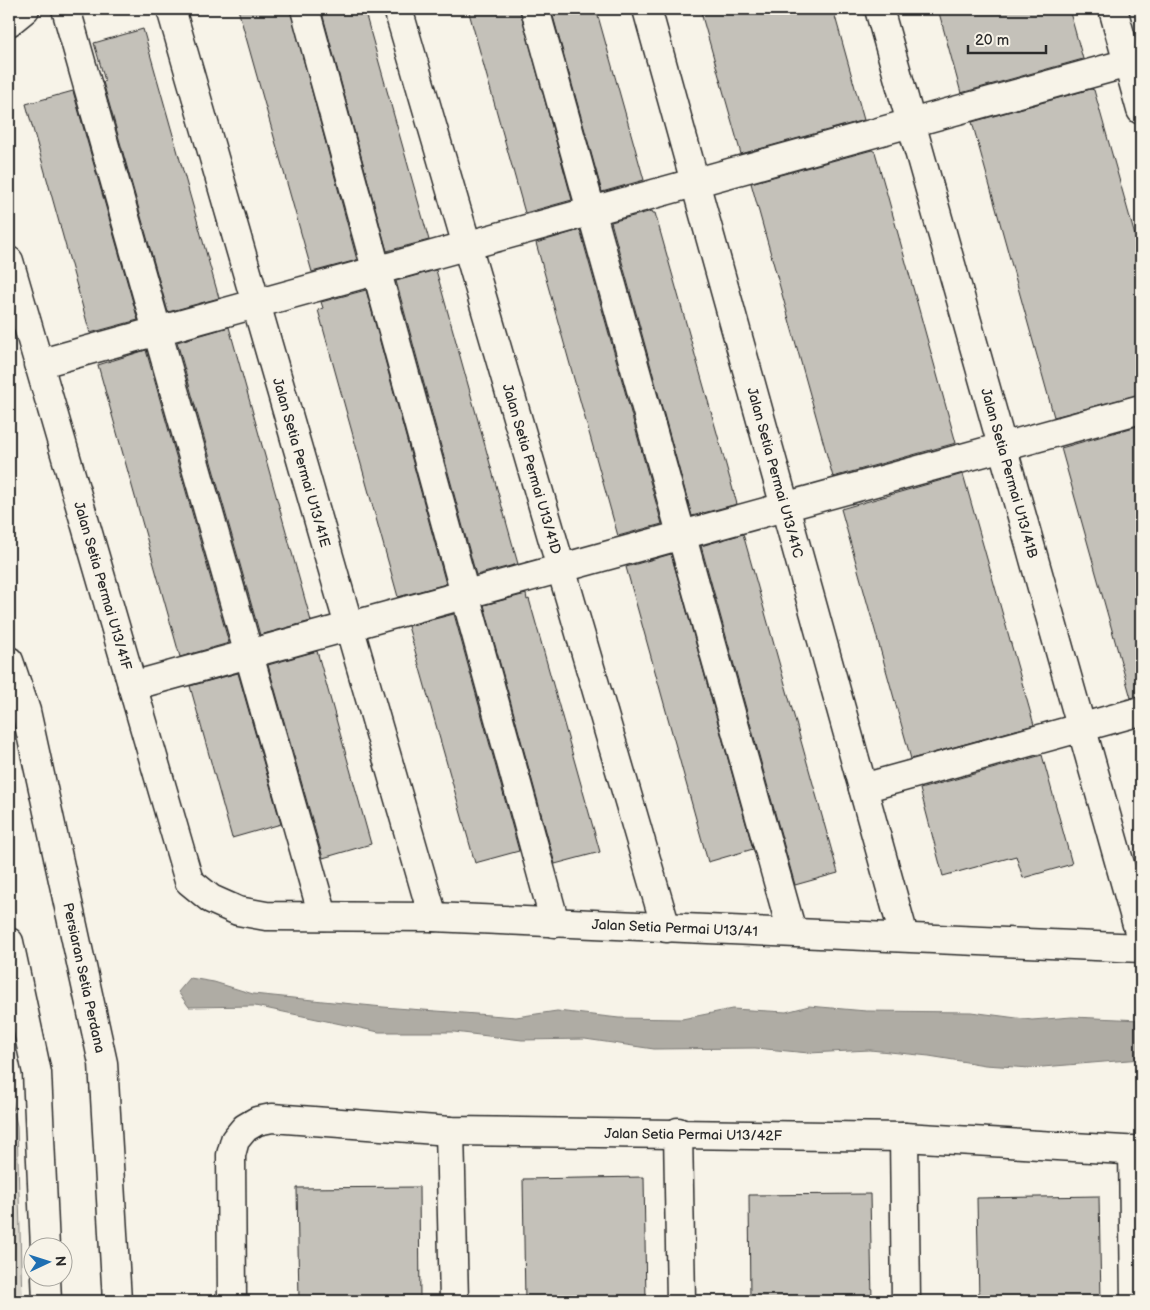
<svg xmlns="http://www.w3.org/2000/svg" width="1150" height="1310" viewBox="0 0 1150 1310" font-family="'Balsamiq Sans',sans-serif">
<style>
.green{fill:#dad6cc;stroke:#82807c}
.water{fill:#afaca4;stroke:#7a7874}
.building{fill:#c4c1b9;stroke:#2b2b2b}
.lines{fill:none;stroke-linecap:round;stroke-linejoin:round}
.minor-casing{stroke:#2b2b2b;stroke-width:31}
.major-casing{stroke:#2b2b2b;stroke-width:31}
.minor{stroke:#f7f3e8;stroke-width:28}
.major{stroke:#f7f3e8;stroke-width:28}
.labels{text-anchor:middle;stroke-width:4;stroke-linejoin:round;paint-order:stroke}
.street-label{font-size:14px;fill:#2b2b2b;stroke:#f7f3e8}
</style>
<rect width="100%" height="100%" fill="#f7f3e8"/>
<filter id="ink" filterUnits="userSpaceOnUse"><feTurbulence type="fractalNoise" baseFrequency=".02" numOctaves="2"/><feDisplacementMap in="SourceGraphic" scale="10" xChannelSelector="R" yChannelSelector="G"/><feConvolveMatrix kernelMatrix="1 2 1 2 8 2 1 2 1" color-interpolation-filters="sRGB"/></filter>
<g filter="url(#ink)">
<!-- green -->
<polygon class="green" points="9,1089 17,1126 22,1301 9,1301"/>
<!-- water -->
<polygon class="water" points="190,978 214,982 253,994 383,1007 516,1017 557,1011 619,1018 682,1019 732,1009 786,1012 809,1006 866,1011 971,1012 1032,1020 1072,1017 1141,1020 1141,1059 1030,1068 985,1065 929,1056 870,1050 809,1053 755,1048 654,1049 585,1039 522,1040 454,1032 379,1032 255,1006 189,1007 178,992"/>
<!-- building -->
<g class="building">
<polygon points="238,9 290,9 357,260 312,272"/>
<polygon points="321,9 364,9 429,240 387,251"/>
<polygon points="468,9 520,9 572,200 525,213"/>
<polygon points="551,9 596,9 644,180 602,192"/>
<polygon points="700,9 833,9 864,120 741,154"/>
<polygon points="938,9 1069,9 1083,59 961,93"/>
<polygon points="143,29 219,298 168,312 103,82 105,81 94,43"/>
<polygon points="1091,89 1094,90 1141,257 1141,394 1054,417 972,122"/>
<polygon points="73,91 138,320 90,333 26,104"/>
<polygon points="872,150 875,152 887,194 956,443 833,477 751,183"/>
<polygon points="652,211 653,213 655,213 737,504 692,516 611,222"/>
<polygon points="580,230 662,524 618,536 536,243"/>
<polygon points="436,270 518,564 476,575 396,281"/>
<polygon points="366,290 446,584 398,597 318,310 323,308 321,302"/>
<polygon points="229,327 311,621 260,635 177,342"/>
<polygon points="146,350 229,643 180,657 98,365"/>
<polygon points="1141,425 1141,696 1131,698 1061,448"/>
<polygon points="963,474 1034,725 911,759 841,509"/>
<polygon points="743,534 838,873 795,885 701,546"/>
<polygon points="671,554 753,849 708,862 626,567"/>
<polygon points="526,594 527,600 529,599 600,852 555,864 484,605"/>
<polygon points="454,614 519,851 475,863 408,626"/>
<polygon points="317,651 371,844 323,858 268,665"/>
<polygon points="238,673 281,824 232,838 190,686"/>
<polygon points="1042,755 1072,864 1023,878 1016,856 943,876 920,789"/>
<polygon points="644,1177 646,1301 525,1301 523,1179"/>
<polygon points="419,1187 420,1301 299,1301 297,1188"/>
<polygon points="870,1194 872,1301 750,1301 749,1195"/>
<polygon points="1099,1196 1101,1301 979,1301 977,1198"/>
</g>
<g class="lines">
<defs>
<g id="minor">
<polyline points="66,9 323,916"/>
<path id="s1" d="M171,9L433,917"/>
<polyline points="305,9 555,923"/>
<path id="s2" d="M398,9L666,928"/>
<polyline points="535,9 792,932"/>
<path id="s3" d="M647,9L904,936"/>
<path id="s4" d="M879,9L1141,939"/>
<polyline points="1113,9 1141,110"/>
<polyline points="9,22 25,9"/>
<path id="s5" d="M9,261L189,881L211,899L238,911L266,916L433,917L1141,948"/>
<polyline points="38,364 1128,63"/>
<polyline points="132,686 1141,409"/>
<polyline points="863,788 1141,711"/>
<polyline points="450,1131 454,1301"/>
<polyline points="678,1132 681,1301"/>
<polyline points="904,1137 906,1301"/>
<polyline points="1133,1150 1135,1301"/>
<path id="s6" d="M232,1301L231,1155L235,1140L245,1128L257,1121L272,1118L450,1131L904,1137L1141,1151"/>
</g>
<g id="major">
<path id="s7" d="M9,661L26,711L103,1063L117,1301"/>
<polyline points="9,942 37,1073 45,1248"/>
<polyline points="46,1278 47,1301"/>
</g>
</defs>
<!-- minor casing -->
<use href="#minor" class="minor-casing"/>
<!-- major casing -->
<use href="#major" class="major-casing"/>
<!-- minor -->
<use href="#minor" class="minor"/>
<!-- major -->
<use href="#major" class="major"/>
</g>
</g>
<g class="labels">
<!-- street labels -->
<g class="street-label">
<text dy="5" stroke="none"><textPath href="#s1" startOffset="472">Jalan Setia Permai U13/41E</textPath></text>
<text dy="5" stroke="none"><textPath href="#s2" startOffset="479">Jalan Setia Permai U13/41D</textPath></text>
<text dy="5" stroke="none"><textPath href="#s3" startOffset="481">Jalan Setia Permai U13/41C</textPath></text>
<text dy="5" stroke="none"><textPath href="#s4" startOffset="482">Jalan Setia Permai U13/41B</textPath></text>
<text dy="5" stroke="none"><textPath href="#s5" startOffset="338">Jalan Setia Permai U13/41F</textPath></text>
<text dy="5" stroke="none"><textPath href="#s5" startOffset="1141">Jalan Setia Permai U13/41</textPath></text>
<text dy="5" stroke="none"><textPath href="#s7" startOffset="326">Persiaran Setia Perdana</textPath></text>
<text dy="5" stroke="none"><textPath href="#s6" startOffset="628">Jalan Setia Permai U13/42F</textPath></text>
</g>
</g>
<!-- margin -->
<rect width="1150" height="1310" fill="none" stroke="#f7f3e8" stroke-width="30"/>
<rect x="15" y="15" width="1120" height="1280" fill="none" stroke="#2b2b2b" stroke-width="2" filter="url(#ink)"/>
<!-- north arrow -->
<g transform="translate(48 1262) rotate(86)"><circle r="24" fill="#f7f3e8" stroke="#a5a39c"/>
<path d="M0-4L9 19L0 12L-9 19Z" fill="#1f6fb2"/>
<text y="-8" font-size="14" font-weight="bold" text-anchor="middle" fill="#2b2b2b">N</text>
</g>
<!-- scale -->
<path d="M968 45v8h78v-8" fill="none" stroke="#2b2b2b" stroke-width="2.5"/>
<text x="975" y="45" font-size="15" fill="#2b2b2b" stroke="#f7f3e8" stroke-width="4" paint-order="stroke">20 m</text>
</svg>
